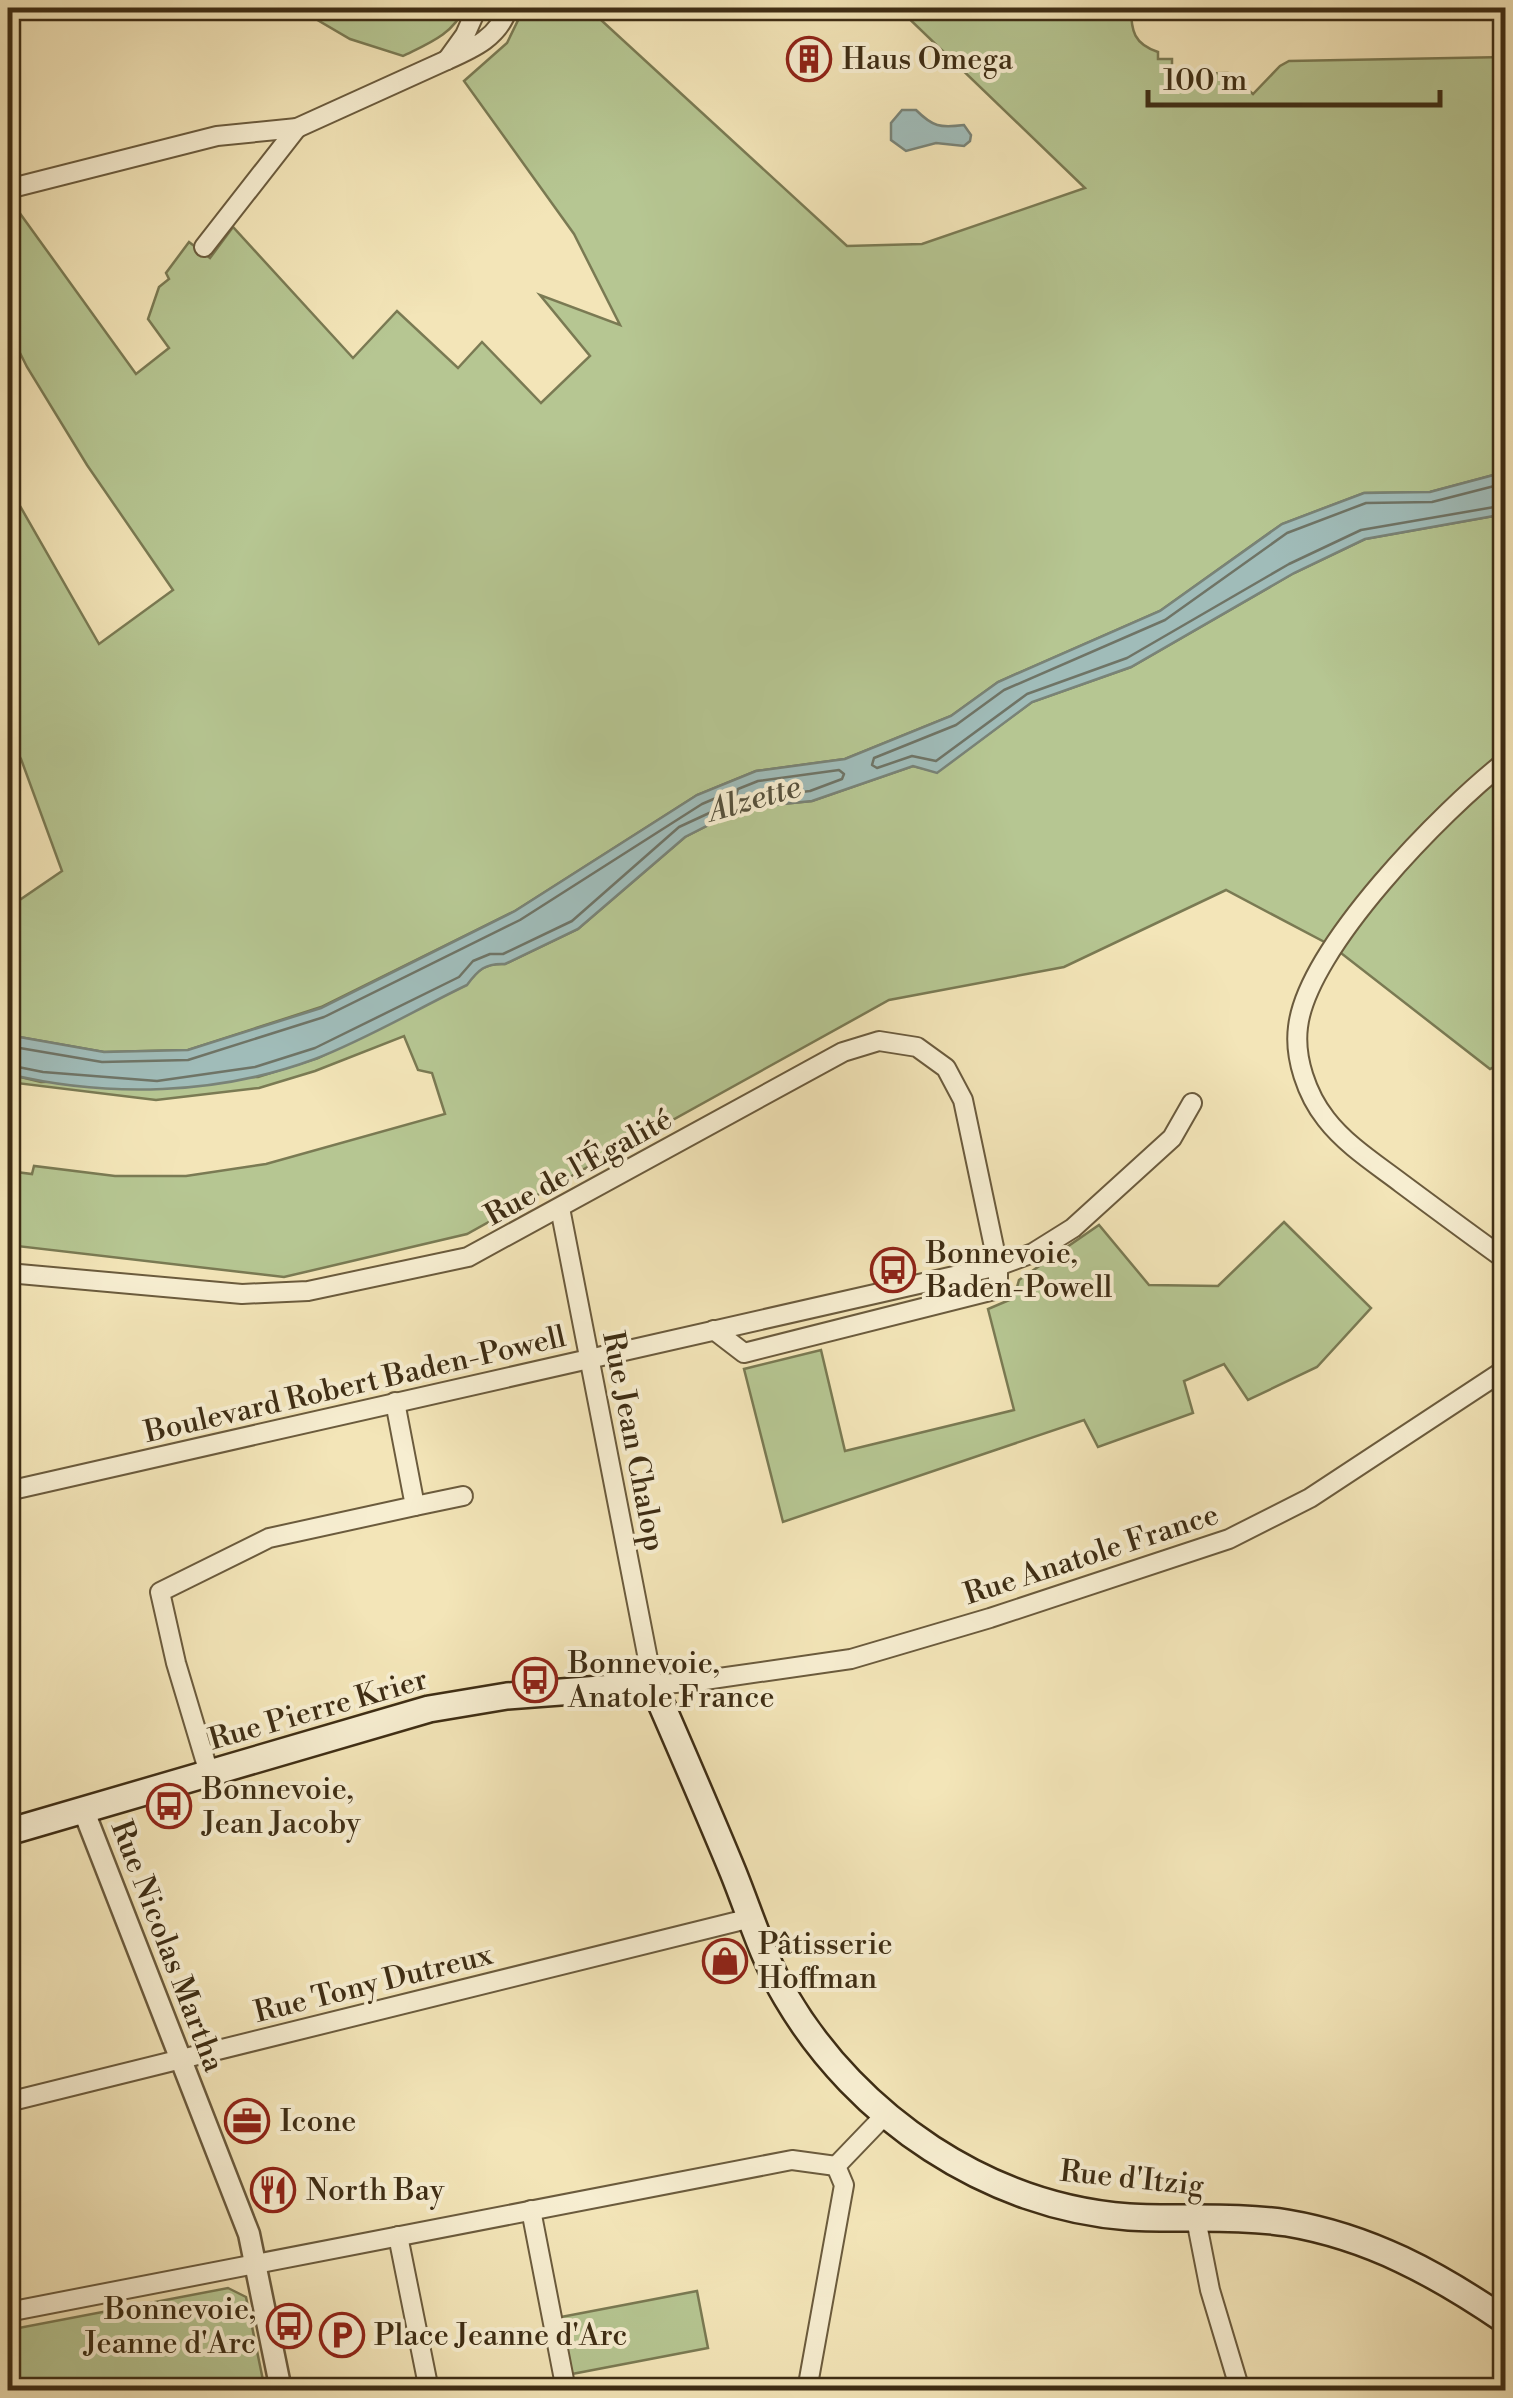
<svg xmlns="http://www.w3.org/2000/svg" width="1513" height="2398" viewBox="0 0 1513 2398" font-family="'Libre Bodoni',serif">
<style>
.green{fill:#b6c692;stroke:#7a7a53;stroke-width:2.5}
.water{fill:#a0bcb9;stroke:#798377;stroke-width:2.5}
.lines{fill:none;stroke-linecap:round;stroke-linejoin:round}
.shore{stroke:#6f7466;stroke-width:2.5}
.minor-casing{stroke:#6b5b3d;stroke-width:22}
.tertiary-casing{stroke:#6b5b3d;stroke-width:25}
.secondary-casing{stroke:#3e2d14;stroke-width:30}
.minor{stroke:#f7eed1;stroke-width:18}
.tertiary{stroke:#f7eed1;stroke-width:20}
.secondary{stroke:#f7eed1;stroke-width:25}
.labels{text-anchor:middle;stroke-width:8;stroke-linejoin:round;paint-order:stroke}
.poi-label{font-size:30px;fill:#3e2d14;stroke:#f7eed1;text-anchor:start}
.street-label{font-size:30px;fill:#3e2d14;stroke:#f7eed1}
.water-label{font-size:32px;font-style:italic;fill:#56513d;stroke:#f7eed1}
</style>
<rect width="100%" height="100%" fill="#f3e5b8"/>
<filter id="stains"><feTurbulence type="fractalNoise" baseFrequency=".002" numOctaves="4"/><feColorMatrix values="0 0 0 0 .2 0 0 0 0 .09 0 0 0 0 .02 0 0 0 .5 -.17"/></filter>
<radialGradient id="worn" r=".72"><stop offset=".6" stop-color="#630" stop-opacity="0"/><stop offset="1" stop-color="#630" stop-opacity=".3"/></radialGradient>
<!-- green -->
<g class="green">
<path d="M297,8H464C454,34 427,44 403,56L350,39Z"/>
<path d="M524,8H588L847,246L922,244L1085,188L898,8H1131C1131,31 1134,44 1158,52V59H1172V74L1228,73L1253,94L1280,66L1289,61L1505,57V472L1430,492L1364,493L1282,524L1160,611L998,682L951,716L845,759L756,771L697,795L515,911L321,1007L188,1050L104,1052L8,1035V908L62,871L21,759L8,736V485L99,644L173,590L87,465L27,367L8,329V202L11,201L136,374L169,348L148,319L159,287L169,279L166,273L189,242L210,258L233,227L353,358L397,311L458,368L482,342L541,403L590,356L540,295L620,325L574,234L464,81L507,43Z"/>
<path d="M1505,514L1506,1062L1490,1069L1332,946L1226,890L1064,967L889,1000L467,1234L284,1277L8,1245V1171L32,1174L34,1166L115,1176H186L266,1164L445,1114L432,1073L418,1070L404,1036L315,1071L259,1088L156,1100L8,1082V1074L41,1082L258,1077L318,1058L466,985C478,970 485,963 505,964L578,929L685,837L742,808L812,801L913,766L937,772L1032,702L1131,667L1294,573L1365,539Z"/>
<polygon points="1284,1222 1371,1308 1317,1367 1248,1400 1224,1364 1184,1381 1193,1413 1098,1447 1084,1420 783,1522 744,1369 821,1350 845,1451 1014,1410 988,1309 1014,1298 1019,1280 1099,1225 1149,1285 1218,1286"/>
<polygon points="228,2288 246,2297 265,2390 8,2390 8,2330"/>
<polygon points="697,2291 708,2348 572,2374 561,2317"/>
</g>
<!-- water -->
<g class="water">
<path d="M902,110H916C933,127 940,128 964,125L971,135L970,141L964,146L936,143L906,151L891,140V123Z"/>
<path d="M1505,472V514L1365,539L1294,573L1131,667L1032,702L937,773L913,766L812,801L742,808L685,837L578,929L505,964C485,963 478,970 467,985C417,1009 367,1039 315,1059C218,1095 108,1098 8,1074V1035L104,1052L188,1050L321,1008L515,911L697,795L756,771L845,759L951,716L998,682L1160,611L1282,524L1364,493L1430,492Z"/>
</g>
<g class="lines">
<!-- shore -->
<g class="shore">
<polyline points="1506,483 1432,502 1366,503 1287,533 1165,620 1004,690 956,725 874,758 872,765 877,768 912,756 936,761 1027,694 1127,658 1289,564 1361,530 1506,505"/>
<polygon points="839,770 844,774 842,779 810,791 741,799 736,795 738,789 758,781"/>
<polyline points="8,1046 102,1062 188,1060 324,1017 520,920 702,804 730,792 736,795 733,802 679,827 572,921 503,954 490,954 473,961 459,977 315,1048 255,1067 157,1081 43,1072 8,1065"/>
</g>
<defs>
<g id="minor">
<path d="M477,8L465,35L447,60C474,48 499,37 508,8"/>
<polyline points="8,189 217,136 297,128 447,60"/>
<polyline points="204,247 297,128"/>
<path d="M1506,761C1443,810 1307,948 1298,1027C1294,1058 1307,1095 1326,1119C1346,1145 1376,1164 1401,1183C1436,1209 1471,1235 1506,1260"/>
<polyline points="560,1208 653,1685 698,1681 851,1659 990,1618 1229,1539 1310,1498 1506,1369"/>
<polyline points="8,1273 242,1294 308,1291 468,1257 843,1052 879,1041 917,1047 946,1068 963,1100 998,1266 998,1289 744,1353 714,1330"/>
<polyline points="8,1491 998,1266 1033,1253 1073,1228 1172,1138 1192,1103"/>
<polyline points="415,1506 463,1496"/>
<polyline points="209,1773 176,1663 160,1592 269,1538 415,1506 395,1402"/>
<polyline points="8,2102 751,1918"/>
<polyline points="531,2210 566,2390"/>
<polyline points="1196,2219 1210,2290 1240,2390"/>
<polyline points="398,2236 429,2390"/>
<polyline points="8,2312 792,2160 836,2166"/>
<polyline points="807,2390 844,2185 836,2166 885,2115"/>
</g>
<polyline id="tertiary" points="83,1809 249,2234 281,2390"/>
<path id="secondary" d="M8,1832L429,1709L507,1696L653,1685C680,1747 707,1809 733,1872C750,1914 763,1958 786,1997C857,2118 989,2207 1129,2217C1181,2220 1236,2215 1287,2223C1370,2237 1437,2274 1506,2321"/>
</defs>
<!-- minor casing -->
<use href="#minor" class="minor-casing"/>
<!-- tertiary casing -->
<use href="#tertiary" class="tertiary-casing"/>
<!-- secondary casing -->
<use href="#secondary" class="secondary-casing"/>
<!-- minor -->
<use href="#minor" class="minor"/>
<!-- tertiary -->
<use href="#tertiary" class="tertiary"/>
<!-- secondary -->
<use href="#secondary" class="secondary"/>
</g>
<!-- icons -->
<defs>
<symbol id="building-ring" viewBox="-11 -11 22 22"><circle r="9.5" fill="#f7eed1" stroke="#8f2418" stroke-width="1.5"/><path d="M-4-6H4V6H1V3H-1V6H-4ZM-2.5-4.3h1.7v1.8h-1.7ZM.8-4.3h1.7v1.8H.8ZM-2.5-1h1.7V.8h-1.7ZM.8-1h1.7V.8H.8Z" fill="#8f2418"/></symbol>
<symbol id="bus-ring" viewBox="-11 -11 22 22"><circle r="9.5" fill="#f7eed1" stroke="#8f2418" stroke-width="1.5"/><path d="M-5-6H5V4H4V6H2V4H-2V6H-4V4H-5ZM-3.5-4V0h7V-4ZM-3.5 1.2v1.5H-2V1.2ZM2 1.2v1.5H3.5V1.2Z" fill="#8f2418"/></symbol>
<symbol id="shop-ring" viewBox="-11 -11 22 22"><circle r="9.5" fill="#f7eed1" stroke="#8f2418" stroke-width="1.5"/><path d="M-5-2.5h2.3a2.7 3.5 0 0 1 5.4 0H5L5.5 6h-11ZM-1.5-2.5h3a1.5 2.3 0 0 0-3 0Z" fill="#8f2418"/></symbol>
<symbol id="office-ring" viewBox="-11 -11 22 22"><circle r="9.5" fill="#f7eed1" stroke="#8f2418" stroke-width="1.5"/><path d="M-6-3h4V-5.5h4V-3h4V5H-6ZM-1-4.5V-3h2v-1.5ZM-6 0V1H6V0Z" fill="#8f2418"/></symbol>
<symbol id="restaurant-ring" viewBox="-11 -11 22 22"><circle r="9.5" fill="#f7eed1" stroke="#8f2418" stroke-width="1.5"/><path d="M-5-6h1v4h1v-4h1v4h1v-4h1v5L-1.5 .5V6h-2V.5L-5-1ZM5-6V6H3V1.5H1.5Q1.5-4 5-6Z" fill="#8f2418"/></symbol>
<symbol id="parking-ring" viewBox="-11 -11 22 22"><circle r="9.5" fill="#f7eed1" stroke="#8f2418" stroke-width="1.5"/><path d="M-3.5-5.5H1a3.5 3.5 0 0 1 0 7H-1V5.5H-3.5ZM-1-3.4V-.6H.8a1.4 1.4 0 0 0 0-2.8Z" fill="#8f2418"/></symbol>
</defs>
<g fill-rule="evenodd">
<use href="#building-ring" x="784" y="34" width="50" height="50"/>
<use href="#bus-ring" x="868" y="1245" width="50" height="50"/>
<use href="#bus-ring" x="510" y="1655" width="50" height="50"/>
<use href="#bus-ring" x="144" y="1781" width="50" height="50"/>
<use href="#shop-ring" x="700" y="1936" width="50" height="50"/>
<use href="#office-ring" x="222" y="2096" width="50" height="50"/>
<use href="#restaurant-ring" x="248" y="2165" width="50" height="50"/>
<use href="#bus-ring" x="264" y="2301" width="50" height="50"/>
<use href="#parking-ring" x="317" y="2310" width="50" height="50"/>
</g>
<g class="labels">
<!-- poi labels -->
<g class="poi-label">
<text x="842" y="69">Haus Omega</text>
<text x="926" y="1263">Bonnevoie,<tspan x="926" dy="34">Baden-Powell</tspan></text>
<text x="568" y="1673">Bonnevoie,<tspan x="568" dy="34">Anatole France</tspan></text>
<text x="202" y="1799">Bonnevoie,<tspan x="202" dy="34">Jean Jacoby</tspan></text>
<text x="758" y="1954">Pâtisserie<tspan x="758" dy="34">Hoffman</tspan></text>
<text x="280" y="2131">Icone</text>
<text x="306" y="2200">North Bay</text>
<text x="256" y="2319" text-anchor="end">Bonnevoie,<tspan x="256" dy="34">Jeanne d'Arc</tspan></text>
<text x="374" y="2345">Place Jeanne d'Arc</text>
</g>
<!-- street labels -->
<g class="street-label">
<text transform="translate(578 1167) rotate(-29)" y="10">Rue de l'Égalité</text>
<text transform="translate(355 1384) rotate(-13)" y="10">Boulevard Robert Baden-Powell</text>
<text transform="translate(634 1441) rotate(79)" y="10">Rue Jean Chalop</text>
<text transform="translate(1091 1554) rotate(-18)" y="10">Rue Anatole France</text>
<text transform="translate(318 1709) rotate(-16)" y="10">Rue Pierre Krier</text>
<text transform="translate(168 1946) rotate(69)" y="10">Rue Nicolas Martha</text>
<text transform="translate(373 1983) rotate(-14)" y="10">Rue Tony Dutreux</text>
<text transform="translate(1132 2178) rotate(6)" y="10">Rue d'Itzig</text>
</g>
<!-- water labels -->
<g class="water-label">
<text transform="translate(754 798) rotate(-16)" y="11">Alzette</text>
</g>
</g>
<!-- margin -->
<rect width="1513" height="2398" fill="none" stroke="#f3e5b8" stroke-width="40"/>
<rect x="10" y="10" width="1493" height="2378" fill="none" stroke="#3e2d14" stroke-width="5"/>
<rect x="20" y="20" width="1473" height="2358" fill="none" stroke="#3e2d14" stroke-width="2.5"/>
<!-- scale -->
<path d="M1148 90v15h292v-15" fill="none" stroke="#3e2d14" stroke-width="5"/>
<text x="1163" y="90" font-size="30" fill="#3e2d14" stroke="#f7eed1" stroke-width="8" paint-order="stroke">100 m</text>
<rect width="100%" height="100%" filter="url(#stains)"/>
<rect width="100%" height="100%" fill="url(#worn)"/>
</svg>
